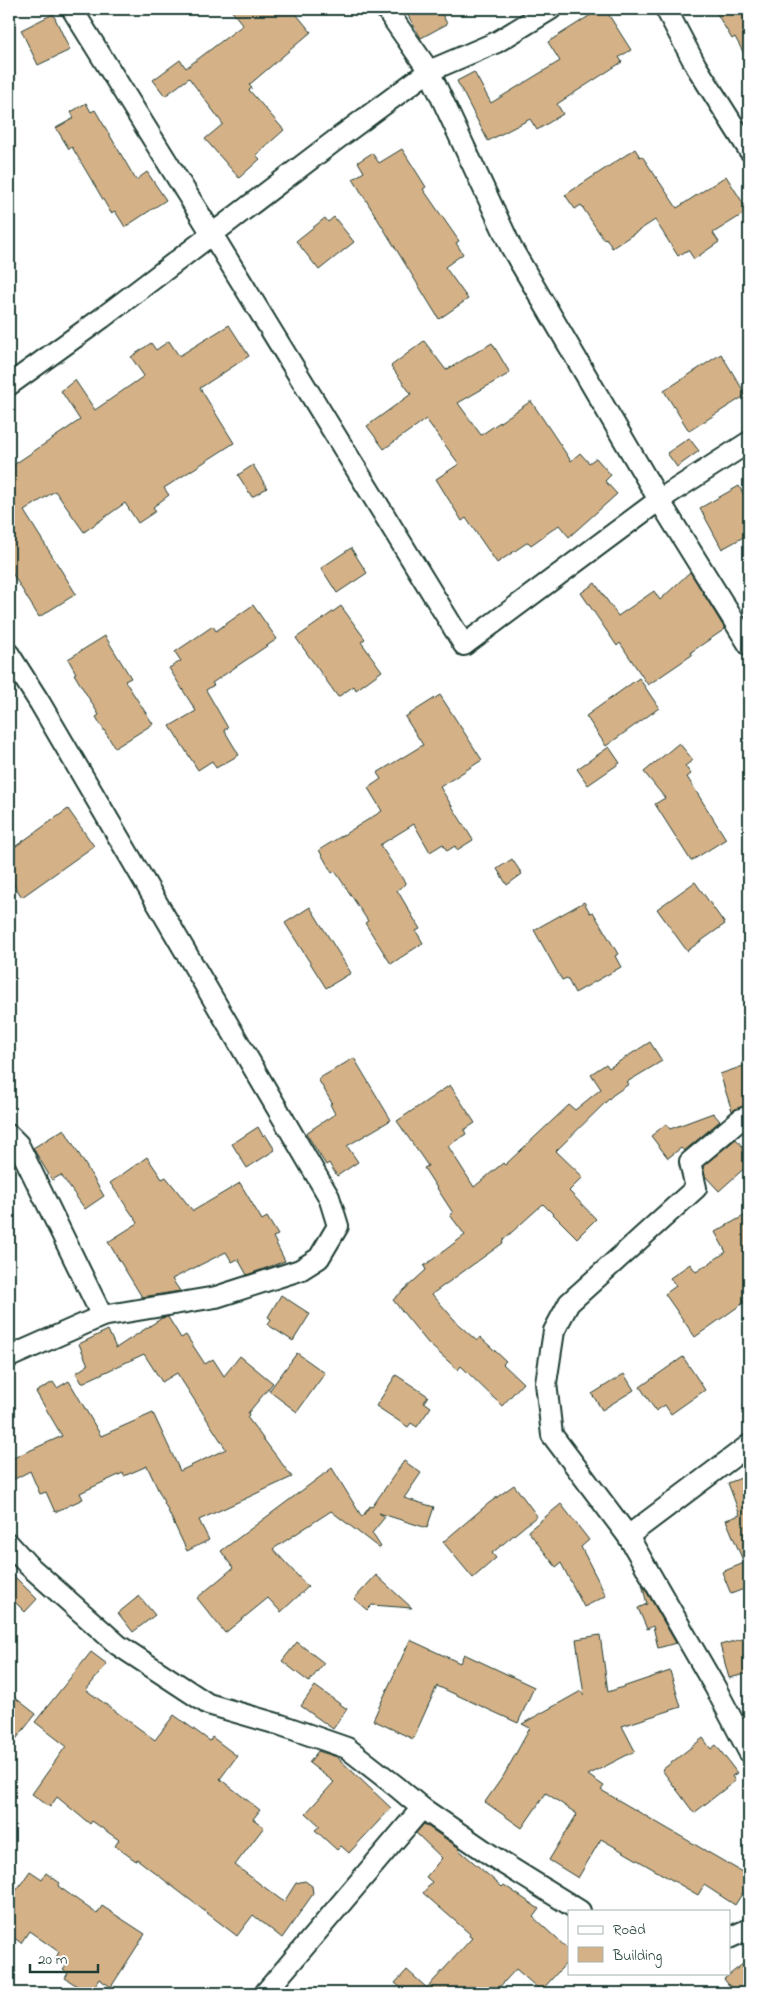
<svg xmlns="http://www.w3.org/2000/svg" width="758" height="2002" viewBox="0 0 758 2002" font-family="'Indie Flower',sans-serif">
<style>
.building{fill:#d5b187;stroke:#1f3d34}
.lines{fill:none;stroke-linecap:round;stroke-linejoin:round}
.minor-casing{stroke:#1f3d34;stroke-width:24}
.minor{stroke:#fff;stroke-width:20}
</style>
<rect width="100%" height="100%" fill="#fff"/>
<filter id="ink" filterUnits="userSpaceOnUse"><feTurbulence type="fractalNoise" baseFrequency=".02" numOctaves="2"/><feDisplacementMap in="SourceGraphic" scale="10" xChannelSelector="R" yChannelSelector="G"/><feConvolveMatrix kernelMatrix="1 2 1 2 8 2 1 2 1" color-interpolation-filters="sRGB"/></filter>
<g filter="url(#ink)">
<!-- building -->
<g class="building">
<polygon points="230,9 292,9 311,32 249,85 252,88 249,90 284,130 256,155 260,159 239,178 205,139 223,124 189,78 165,96 153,80 180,60 186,68 243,25"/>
<polygon points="404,9 440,9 447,24 421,38"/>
<polygon points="600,9 605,9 631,50 619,57 622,62 557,104 563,114 537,130 530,119 488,141 457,81 474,72 491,103 560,61 548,42"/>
<polygon points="714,9 749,9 749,63 735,37 732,39"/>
<polygon points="53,14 70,50 38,65 21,30"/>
<polygon points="86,103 91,112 95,110 136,180 147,172 166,200 125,227 115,211 111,213 72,147 69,149 56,128 74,118 71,112"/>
<polygon points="402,149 426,187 423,189 459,241 456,243 463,254 445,267 468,299 439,319 353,179 364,172 358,162 372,153 379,163"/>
<polygon points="635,149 640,157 642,156 677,208 726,176 748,211 713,233 719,242 694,259 688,250 678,256 655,220 612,248 606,238 604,240 581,205 575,209 565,195"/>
<polygon points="334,217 354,242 319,270 296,241 325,218 328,222"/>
<polygon points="229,325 249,356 200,388 234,443 164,488 169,495 153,507 156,511 138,523 125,503 84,532 55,491 24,511 76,594 39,617 9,568 9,468 80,420 61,391 75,380 95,410 144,376 131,357 151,343 156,350 169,341 179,356"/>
<polygon points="424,341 446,370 492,343 510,373 458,403 481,435 531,401 571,461 580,453 589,463 596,458 611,475 605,481 617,494 569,537 559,525 531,545 528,542 497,563 466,518 462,521 436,479 459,464 426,419 384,449 367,426 411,394 391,366"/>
<polygon points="721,354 746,395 689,431 664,391"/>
<polygon points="689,438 699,451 677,467 667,453"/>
<polygon points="253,465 267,488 252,497 238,475"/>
<polygon points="739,486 749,504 749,534 722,549 700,508"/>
<polygon points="351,548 367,573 337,593 321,568"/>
<polygon points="690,572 725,629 691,652 692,655 648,685 620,643 617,646 581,593 595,583 618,616 654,591 660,600"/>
<polygon points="253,605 277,639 212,683 214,685 206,690 228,728 224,730 239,755 216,768 212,761 198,770 170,726 196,711 169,668 181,661 175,652 213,626 216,631"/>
<polygon points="341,606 365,639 361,642 382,671 356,690 354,686 338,697 296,638"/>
<polygon points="105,636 131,678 125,681 153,724 115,748 96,717 99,715 74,674 76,673 68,659"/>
<polygon points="639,678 659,708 606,746 586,716"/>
<polygon points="440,695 482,760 440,787 473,840 457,850 455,846 447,851 443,844 430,852 414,824 380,845 406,884 397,890 420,929 416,931 423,943 391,964 365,923 368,921 335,871 332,873 319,850 382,811 368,788 381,779 377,773 423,745 405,717"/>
<polygon points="679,743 693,760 685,766 691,774 687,777 726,839 691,861 655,804 665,798 644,772"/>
<polygon points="609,747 620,763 588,785 577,769"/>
<polygon points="68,809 94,846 22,897 9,878 9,851"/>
<polygon points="512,859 522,874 507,885 497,869"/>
<polygon points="695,882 725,924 687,951 657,909"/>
<polygon points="584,902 590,913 593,912 618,954 615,956 621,967 575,993 567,978 562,980 534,930"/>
<polygon points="310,907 351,973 326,988 285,923"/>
<polygon points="650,1042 662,1061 627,1082 629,1084 613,1095 556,1151 583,1177 569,1191 596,1219 577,1238 543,1204 502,1241 503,1243 432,1294 459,1325 477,1341 480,1337 506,1361 503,1364 523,1383 502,1406 461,1366 458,1370 428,1343 393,1300 426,1270 424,1266 465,1235 450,1215 453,1213 424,1168 428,1166 397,1121 450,1085 475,1123 464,1130 466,1134 448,1146 474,1187 503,1163 505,1165 569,1105 575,1110 601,1089 591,1074 606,1064 609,1068"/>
<polygon points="354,1058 391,1120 347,1146 358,1162 337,1176 329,1163 326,1165 306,1133 335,1114 330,1104 332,1103 318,1079"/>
<polygon points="749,1064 749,1104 732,1111 720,1074"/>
<polygon points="713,1113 720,1121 684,1151 681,1148 668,1158 651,1136 666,1124 670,1129"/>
<polygon points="258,1127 263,1136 265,1134 275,1150 247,1168 232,1144"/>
<polygon points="64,1129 104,1196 85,1209 61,1175 52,1180 33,1148"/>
<polygon points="736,1139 749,1154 749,1164 719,1191 705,1176 703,1166"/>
<polygon points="147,1157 162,1179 166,1177 193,1211 240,1183 262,1220 267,1217 278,1235 273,1237 285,1261 247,1275 238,1259 232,1262 226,1252 172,1279 180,1291 142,1297 108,1242 138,1223 110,1183"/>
<polygon points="749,1213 749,1299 695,1337 665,1294 676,1286 670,1278 690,1264 696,1272 726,1252 715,1232"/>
<polygon points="281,1295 310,1314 293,1341 268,1325 271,1319 268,1317"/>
<polygon points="168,1317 181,1338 186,1335 205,1364 213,1359 224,1376 240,1356 273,1383 248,1413 249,1415 247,1417 292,1477 199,1520 209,1540 187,1551 147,1466 124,1476 123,1473 80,1493 83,1499 55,1512 46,1492 40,1494 30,1471 9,1482 9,1460 62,1436 36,1392 53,1382 57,1388 69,1381 101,1436 153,1413 180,1471 226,1449 177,1373 162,1382 144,1354 82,1383 76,1373 88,1365 79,1344 108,1330 116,1348 162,1318"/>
<polygon points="297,1353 325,1373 297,1412 269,1391"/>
<polygon points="683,1357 705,1390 671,1414 665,1405 656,1411 640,1387"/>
<polygon points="624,1374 634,1390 602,1410 592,1394"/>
<polygon points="396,1375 428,1396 424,1402 431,1407 417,1427 411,1423 408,1427 376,1406"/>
<polygon points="404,1461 421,1473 404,1498 434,1507 427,1528 379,1513 385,1517 372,1533 381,1547 379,1548 331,1511 273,1549 308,1587 281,1612 268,1598 225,1633 197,1598 233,1568 221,1551 332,1468 362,1517 370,1506 372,1507"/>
<polygon points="749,1475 749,1587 731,1594 722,1572 744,1563 726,1520 740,1515 728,1483"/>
<polygon points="514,1485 537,1516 492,1553 496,1558 473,1578 443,1542 489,1503"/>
<polygon points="561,1504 589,1540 581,1547 606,1596 584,1607 561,1563 556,1567 528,1531"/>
<polygon points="9,1571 37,1599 25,1612 9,1596"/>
<polygon points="376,1575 412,1608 372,1605 367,1610 354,1599"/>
<polygon points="642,1584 676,1643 658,1648 653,1626 647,1629 638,1608 647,1604"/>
<polygon points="139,1596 155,1615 133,1632 118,1613"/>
<polygon points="600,1635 608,1692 670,1671 681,1707 622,1726 635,1751 588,1775 604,1786 601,1790 749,1876 749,1883 735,1905 704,1885 698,1895 601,1839 578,1878 549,1860 577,1814 546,1793 522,1828 485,1802 504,1775 530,1728 522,1724 581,1691 584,1695 576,1639"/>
<polygon points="749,1637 749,1673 729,1678 720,1645"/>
<polygon points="410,1640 460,1663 464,1654 534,1687 518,1723 437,1686 413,1739 373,1720"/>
<polygon points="297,1642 324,1663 309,1682 282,1661"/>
<polygon points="91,1652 107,1664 86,1690 155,1740 174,1715 210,1741 212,1737 237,1756 220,1779 260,1810 253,1819 264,1827 235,1865 284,1902 296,1883 305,1881 312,1886 313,1894 282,1938 253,1915 237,1936 137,1859 136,1861 115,1846 119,1840 92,1821 90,1824 57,1797 50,1807 32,1794 66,1746 35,1722"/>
<polygon points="315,1686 347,1709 333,1729 301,1706"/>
<polygon points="9,1693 36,1714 9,1748"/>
<polygon points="703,1738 711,1749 716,1745 737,1773 732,1776 735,1781 694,1813 662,1770"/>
<polygon points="318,1751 337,1757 391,1808 349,1853 341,1846 337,1850 315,1830 320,1826 306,1813 334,1782 309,1763"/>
<polygon points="424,1824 459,1848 458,1849 502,1887 504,1885 539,1909 533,1917 569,1950 569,1960 541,1991 516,1969 494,1993 407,1993 395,1983 407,1970 427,1988 472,1938 469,1936 470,1934 423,1893 432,1882 426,1877 442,1858 416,1833"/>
<polygon points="30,1871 42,1879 46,1873 60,1883 58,1886 97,1914 102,1906 145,1934 111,1987 99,1979 90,1993 88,1993 65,1978 68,1973 63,1970 66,1966 55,1959 59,1952 29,1931 21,1943 9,1934 9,1901"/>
<polygon points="749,1959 749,1993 735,1993 724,1979"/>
</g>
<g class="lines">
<defs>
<g id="minor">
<polyline points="72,9 212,234 464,645 659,500 749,442"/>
<polyline points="386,9 429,71 511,247 659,500 749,645"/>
<polyline points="666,9 696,66 749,150"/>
<polyline points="9,385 102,318 337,139 429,71 497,42 551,9"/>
<polyline points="9,654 40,703 329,1197 338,1226 319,1258 300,1270 216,1297 102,1316 9,1357"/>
<polyline points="749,1116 741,1119 690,1162 696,1188 569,1303 554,1331 546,1383 552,1435 628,1536 715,1687 749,1752"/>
<polyline points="9,1135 18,1144 102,1316"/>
<polyline points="628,1536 749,1445"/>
<polyline points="9,1544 28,1565 118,1645 208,1704 281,1725 347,1748 397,1787 422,1808 501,1862 580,1911"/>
<polyline points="729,1938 749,1929"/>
<polyline points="265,1993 422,1808"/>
</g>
</defs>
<!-- minor casing -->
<use href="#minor" class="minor-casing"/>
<!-- minor -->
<use href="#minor" class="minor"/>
</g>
</g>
<!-- margin -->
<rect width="758" height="2002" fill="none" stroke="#fff" stroke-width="30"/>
<rect x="15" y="15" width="728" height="1972" fill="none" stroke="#1f3d34" stroke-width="2" filter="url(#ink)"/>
<!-- legend -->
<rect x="568" y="1910" width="162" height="65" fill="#ffffff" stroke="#a5b1ae"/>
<rect x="578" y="1926" width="25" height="8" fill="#ffffff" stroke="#a5b1ae"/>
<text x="613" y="1934" font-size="15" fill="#1f3d34">Road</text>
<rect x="578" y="1947" width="25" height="15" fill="#d5b187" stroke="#a5b1ae"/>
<text x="613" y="1960" font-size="15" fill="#1f3d34">Building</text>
<!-- scale -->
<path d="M30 1964v8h68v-8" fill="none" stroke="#1f3d34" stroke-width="2.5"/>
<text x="38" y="1964" font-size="15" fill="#1f3d34" stroke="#ffffff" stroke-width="4" paint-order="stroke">20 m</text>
</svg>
